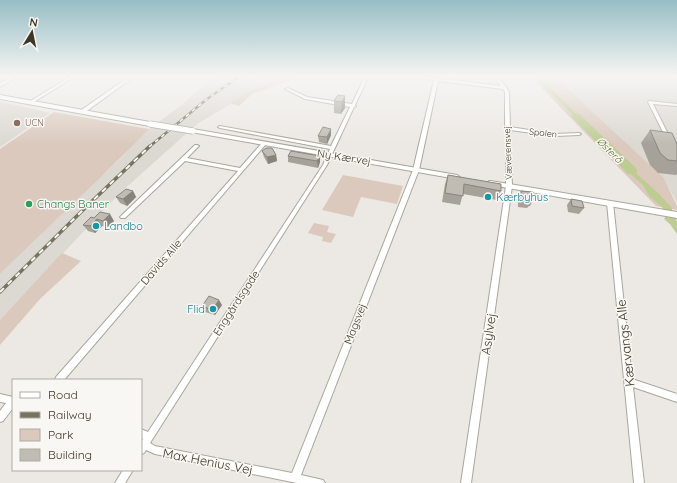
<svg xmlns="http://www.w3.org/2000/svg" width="677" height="483" viewBox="0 0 677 483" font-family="Quicksand,sans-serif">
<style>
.built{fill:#dcd8d2}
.green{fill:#dbc9be}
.water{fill:#bdcc90}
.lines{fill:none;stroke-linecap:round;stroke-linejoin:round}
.river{fill:#bdcc90;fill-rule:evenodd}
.minor-casing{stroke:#a9a69b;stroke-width:2}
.tertiary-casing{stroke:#a9a69b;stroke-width:2}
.secondary-casing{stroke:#aca798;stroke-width:2}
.minor{fill:#fff;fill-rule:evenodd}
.tertiary{fill:#fff;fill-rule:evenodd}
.secondary{fill:#fff;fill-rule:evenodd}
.rail-far1-casing{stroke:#78735f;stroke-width:2.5}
.rail-casing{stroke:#78735f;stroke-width:3.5}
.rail-far1{stroke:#f9f7f4;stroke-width:1.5;stroke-dasharray:4;stroke-linecap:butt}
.rail{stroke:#f9f7f4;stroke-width:2;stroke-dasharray:5.5;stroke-linecap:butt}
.tertiary-bridge-casing{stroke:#a9a69b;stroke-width:7;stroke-linecap:butt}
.tertiary-bridge{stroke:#fff;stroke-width:5.5}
.wall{fill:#a6a29a}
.shaded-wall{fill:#87847d}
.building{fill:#c1bcb3;stroke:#87847d}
.education-dot{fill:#8d6e63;stroke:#f9f7f4;stroke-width:1.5}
.culture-dot{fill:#0f9aa8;stroke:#f9f7f4;stroke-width:1.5}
.leisure-dot{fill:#2e9e5b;stroke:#f9f7f4;stroke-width:1.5}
.labels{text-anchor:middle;stroke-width:3;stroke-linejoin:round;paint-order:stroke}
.far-education-label{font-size:9px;fill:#785e54;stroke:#f9f7f4;text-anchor:start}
.far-street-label{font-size:9px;fill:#3c3825;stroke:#f9f7f4}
.far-water-label{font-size:10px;font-style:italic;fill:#5e7423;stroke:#f9f7f4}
.street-label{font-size:11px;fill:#3c3825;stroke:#f9f7f4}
.culture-label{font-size:11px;fill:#0d838f;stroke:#f9f7f4;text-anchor:start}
.leisure-label{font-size:11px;fill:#27864d;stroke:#f9f7f4;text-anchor:start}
.near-street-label{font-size:13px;fill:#3c3825;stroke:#f9f7f4}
</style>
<rect width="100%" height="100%" fill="#ece9e4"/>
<!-- built -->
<g class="built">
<polygon points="215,76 290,76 247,92 229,103 231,104 229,105 197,124 120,193 0,320 0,274 46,227 117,162 149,129 179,107"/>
<polygon points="554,76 677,76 677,203 664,178"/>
<polygon points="0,102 16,105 50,113 0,147"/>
</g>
<!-- green -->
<g class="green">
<polygon points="290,76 302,76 252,94 239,106 229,103 247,92"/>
<polygon points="530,76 554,76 664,178 677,206 677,210 656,206"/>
<path d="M54,112L149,129C101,179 49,225 0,274V149Z"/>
<polygon points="343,175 403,186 397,204 361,197 353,217 322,210"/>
<polygon points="314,223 329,226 327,232 336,234 331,243 322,241 323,237 308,233"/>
<polygon points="62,253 81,261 40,299 0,345 0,320"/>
</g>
<!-- water -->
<polygon class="water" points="533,76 537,76 551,88 619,158 658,193 671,207 677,222 677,234 670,224 664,219 666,216 662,207 649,196 643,185 618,162 574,116"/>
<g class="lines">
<!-- river -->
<polygon class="river" points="576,113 579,114 636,168 637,171 636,174 628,174 573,118 571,116 573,114"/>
<defs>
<g id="minor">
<polygon points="71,76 76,76 32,103 29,102"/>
<polygon points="130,76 135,76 84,113 80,113 80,111"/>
<polygon points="365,76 369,76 355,105 356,106 354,107 327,165 150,443 155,446 292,473 413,170 434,80 408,76 422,76 501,86 493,76 497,76 506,87 509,92 510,127 555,134 579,133 581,134 579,135 555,136 510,130 512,186 471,483 461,483 506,186 506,129 505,128 505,92 503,89 438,81 419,170 301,475 323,480 325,483 297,483 155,454 146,450 144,453 141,454 141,442 143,439 141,438 141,429 148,432 323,165 330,149 220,128 218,127 220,126 331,146 350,107 305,99 285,89 288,88 307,97 352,104"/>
<polygon points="649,101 677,104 677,106 653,104 670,138 670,139 666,139 666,138 648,102"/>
<polygon points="262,143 266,143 266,144 64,380 55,380 56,377 238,171 185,161 125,218 121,218 120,217 121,216 195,145 197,145 199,146 187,158 240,168"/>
<polygon points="610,201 613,203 632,379 677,394 677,402 633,387 644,483 634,483 607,203"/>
<polygon points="0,394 13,397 13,408 3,421 0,422 0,411 6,403 0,402"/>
<polygon points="123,470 133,470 125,483 115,483"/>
</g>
<g id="tertiary">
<polygon points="0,95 150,122 153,124 150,126 0,99"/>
<polygon points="193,129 457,175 460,177 457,179 191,132 191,130"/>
<polygon points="489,181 491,181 677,212 677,218 491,185 489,185 488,183"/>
</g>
<polygon id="secondary" points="11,76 19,76 0,87 0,83"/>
</defs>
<!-- minor casing -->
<use href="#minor" class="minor-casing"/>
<!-- tertiary casing -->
<use href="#tertiary" class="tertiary-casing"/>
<!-- secondary casing -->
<use href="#secondary" class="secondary-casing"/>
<!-- minor -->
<use href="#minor" class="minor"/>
<!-- tertiary -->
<use href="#tertiary" class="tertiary"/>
<!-- secondary -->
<use href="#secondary" class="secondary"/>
<defs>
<polyline id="rail-far1" points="149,147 207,99 240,76"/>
<polyline id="rail" points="0,292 86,207 150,146"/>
</defs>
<!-- rail-far1 casing -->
<use href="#rail-far1" class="rail-far1-casing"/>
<!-- rail casing -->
<use href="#rail" class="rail-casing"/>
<!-- rail-far1 -->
<use href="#rail-far1" class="rail-far1"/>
<!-- rail -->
<use href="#rail" class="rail"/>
<defs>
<polyline id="tertiary-bridge" points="150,124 193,131"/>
</defs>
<!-- tertiary-bridge casing -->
<use href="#tertiary-bridge" class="tertiary-bridge-casing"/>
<!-- tertiary-bridge -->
<use href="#tertiary-bridge" class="tertiary-bridge"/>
</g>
<!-- wall -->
<g class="wall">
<polygon points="345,96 345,108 341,114 334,113 334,101"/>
<polygon points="650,130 677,144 677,174 676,175 658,173 650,165 641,143"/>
<polygon points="331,135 327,144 319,142 318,136"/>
<polygon points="262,151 276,155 277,161 268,164 264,157"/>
<polygon points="288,156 320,156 320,162 318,168 288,162"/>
<polygon points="448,175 501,191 497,200 463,194 460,205 442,202 445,184"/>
<polygon points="133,191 136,197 127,206 120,203 116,197"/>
<polygon points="521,191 533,200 530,206 529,206 527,208 518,207 518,197"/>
<polygon points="571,199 584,208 579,214 568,212 567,205"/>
<polygon points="91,217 114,221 108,227 102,226 95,233 88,231 83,225"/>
<polygon points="222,305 215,315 205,312 202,306"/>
</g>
<!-- shaded-wall -->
<g class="shaded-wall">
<polygon points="345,96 345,108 341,114 342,102"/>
<polygon points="331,129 331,135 327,144 327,137"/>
<polygon points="276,155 277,161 268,164 267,157"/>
<polygon points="320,156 320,162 318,168 317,161"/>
<polygon points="133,191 136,197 127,206 123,199"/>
<polygon points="110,214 114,221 108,227 103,221"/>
<polygon points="97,219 102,226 95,233 90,226"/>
<polygon points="219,300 222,305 215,315 212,310"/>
</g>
<!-- building -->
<g class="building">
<polygon points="338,95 345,96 342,102 334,101"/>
<polygon points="323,127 331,129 327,137 318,136"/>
<polygon points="650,130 672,133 677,144 677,161 668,160 660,153"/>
<polygon points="266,148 272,148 276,155 267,157 262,151"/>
<polygon points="291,151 320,156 317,161 288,156"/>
<polygon points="448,175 501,184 501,191 464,184 463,196 445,193"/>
<polygon points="126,189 133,191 123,199 116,197"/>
<polygon points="521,191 533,192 533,200 531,199 531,202 521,200"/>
<polygon points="571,199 582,201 584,208 572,206"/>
<polygon points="100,212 110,214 103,221 97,219 90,226 83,225 91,217 94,218"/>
<polygon points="209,296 219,300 212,310 202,306"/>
</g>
<!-- sky -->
<linearGradient id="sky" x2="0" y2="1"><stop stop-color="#97bec5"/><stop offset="0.53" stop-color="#f6f5f3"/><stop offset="1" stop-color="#f6f5f3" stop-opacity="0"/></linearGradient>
<rect width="677" height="144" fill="url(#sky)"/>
<!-- markers -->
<circle class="education-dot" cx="17" cy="123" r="4"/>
<g class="culture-dot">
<circle cx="488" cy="197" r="4"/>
<circle cx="96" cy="226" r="4"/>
<circle cx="213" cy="309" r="4"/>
</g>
<circle class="leisure-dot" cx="29" cy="204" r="4"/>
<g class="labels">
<!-- far-education labels -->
<g class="far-education-label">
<text x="25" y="126">UCN</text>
</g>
<!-- far-street labels -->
<g class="far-street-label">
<text transform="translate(543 133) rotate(6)" y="3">Spolen</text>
<text transform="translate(508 153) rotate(-92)" y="3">Væverensvej</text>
</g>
<!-- far-water labels -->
<g class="far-water-label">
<text transform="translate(610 150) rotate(45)" y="4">Østerå</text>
</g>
<!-- street labels -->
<g class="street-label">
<text transform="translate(344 157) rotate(9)" y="4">Ny Kærvej</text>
<text transform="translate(161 262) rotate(-49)" y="4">Davids Alle</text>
<text transform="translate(236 303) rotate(-57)" y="4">Enggårdsgade</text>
<text transform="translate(355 324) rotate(-69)" y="4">Magsvej</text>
</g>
<!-- culture labels -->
<g class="culture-label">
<text x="496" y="201">Kærbyhus</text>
<text x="104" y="230">Landbo</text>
<text x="205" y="313" text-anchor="end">Flid</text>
</g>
<!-- leisure labels -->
<g class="leisure-label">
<text x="37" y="208">Changs Baner</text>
</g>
<!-- near-street labels -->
<g class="near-street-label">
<text transform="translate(488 334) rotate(-82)" y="5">Asylvej</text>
<text transform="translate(625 343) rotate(-96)" y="5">Kærvangs Alle</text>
<text transform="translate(208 461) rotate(11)" y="5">Max Henius Vej</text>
</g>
</g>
<!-- legend -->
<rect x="12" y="379" width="130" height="92" fill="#f9f7f4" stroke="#adaba1"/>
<rect x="20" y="392" width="20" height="6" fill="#ffffff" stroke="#adaba1"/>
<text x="48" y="399" font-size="12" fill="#3c3825">Road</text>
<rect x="20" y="412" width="20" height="6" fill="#78735f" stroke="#adaba1"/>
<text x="48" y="419" font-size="12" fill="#3c3825">Railway</text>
<rect x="20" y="429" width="20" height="12" fill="#dbc9be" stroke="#adaba1"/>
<text x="48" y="439" font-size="12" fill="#3c3825">Park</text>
<rect x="20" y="449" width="20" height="12" fill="#c1bcb3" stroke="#adaba1"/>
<text x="48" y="459" font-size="12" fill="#3c3825">Building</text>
<!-- north arrow -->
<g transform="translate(32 32) rotate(10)" stroke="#f9f7f4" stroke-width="3" paint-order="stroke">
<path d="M0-3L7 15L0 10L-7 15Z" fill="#3c3825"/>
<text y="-6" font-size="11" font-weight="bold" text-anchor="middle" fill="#3c3825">N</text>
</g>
</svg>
